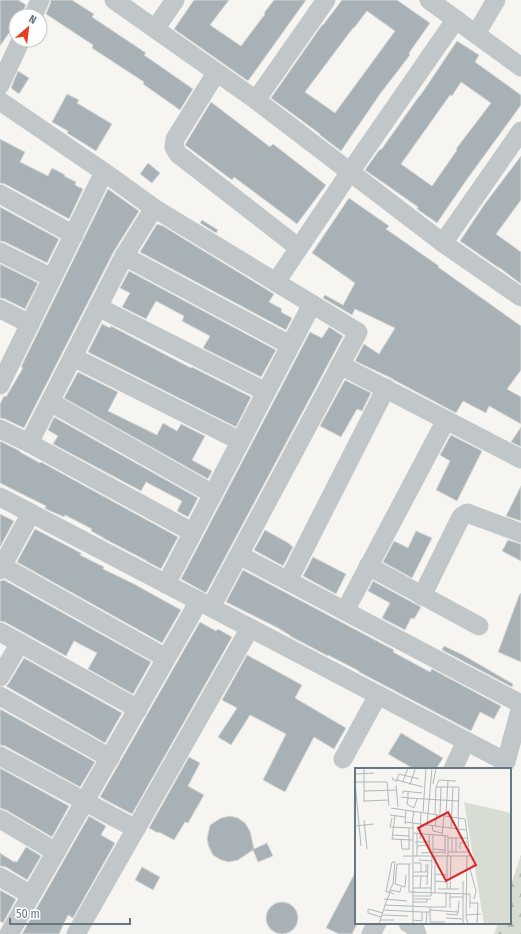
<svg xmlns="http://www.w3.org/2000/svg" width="521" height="934" viewBox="0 0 521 934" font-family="'Fira Sans Condensed',sans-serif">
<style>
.forest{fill:url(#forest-firs)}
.building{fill:#a8b1b5;stroke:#d7d7d5;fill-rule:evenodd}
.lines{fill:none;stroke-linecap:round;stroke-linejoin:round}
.street{stroke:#c1c6c8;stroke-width:19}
.inset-road{fill:none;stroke:#afb8bc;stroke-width:1}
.view{fill:#d62828;fill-opacity:0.15;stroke:#d62828;stroke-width:2}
.inset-edge{fill:none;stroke:#657883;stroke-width:2}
</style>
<defs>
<pattern id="forest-firs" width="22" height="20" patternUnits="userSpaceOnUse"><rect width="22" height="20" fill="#d8ddd3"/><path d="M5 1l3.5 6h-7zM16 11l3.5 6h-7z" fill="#b3b8b1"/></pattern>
</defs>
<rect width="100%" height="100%" fill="#f6f5f2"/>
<!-- forest -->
<polygon class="forest" points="521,855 521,934 494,934 498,923 510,923 510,887"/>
<!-- building -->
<g class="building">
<polygon points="0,0 18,0 26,5 20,16 16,16 16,23 0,46"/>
<polygon points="51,0 72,0 94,14 92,17 146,53 144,55 193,89 180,110 143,84 144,82 92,48 93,45 46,14 50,4"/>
<polygon points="194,0 229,0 210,25 241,46 265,14 264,13 274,0 306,0 248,81 174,29"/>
<path d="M342,0H397L430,23L409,53L410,55L380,94L341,151L320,135V134L271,98L322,25H323ZM367,11L395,31L335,113L305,92L353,28H354Z"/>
<path d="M457,41L479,55L475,62L521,95V105L465,182L437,223L417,209L418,207L365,170L380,149L381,150L420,95V96ZM461,82L491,103L456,149L457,150L432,186L401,164L450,95L452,96Z"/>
<polygon points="18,71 29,78 19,94 11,88"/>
<polygon points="67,94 79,100 77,103 112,124 96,151 67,133 68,131 52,122"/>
<polygon points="211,102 270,147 273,144 326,185 297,224 234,177 232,180 185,145 186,143"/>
<polygon points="0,139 25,152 20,162 48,176 52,168 65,175 64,176 76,182 75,185 83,189 69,219 5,184 0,183"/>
<polygon points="521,156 521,200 496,234 521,252 521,284 500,268 499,268 460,241 484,205"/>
<polygon points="148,163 160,173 152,183 140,174"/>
<polygon points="108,189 139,211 114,251 24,428 5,419 0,418 0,404 4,396 6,397 23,368 21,367"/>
<polygon points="349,198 389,226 386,229 439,266 438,267 521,326 521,370 507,389 521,397 521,424 489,406 486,413 463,401 456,413 394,380 391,378 355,361 364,344 379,354 395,328 355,309 352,315 323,298 325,295 343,305 355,283 312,253"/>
<polygon points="0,207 59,239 47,263 5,242 0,241"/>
<polygon points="202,220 218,230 216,233 200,223"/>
<polygon points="157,224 163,226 274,294 269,302 282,309 281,312 292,318 286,330 140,252"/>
<polygon points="0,264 38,283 25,309 5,299 0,298"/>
<polygon points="129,271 276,350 261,377 203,348 210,336 182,321 184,316 156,301 146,319 122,307 130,293 120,288"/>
<polygon points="102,324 110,328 111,326 191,368 192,367 251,397 236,427 88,352"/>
<polygon points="329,327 343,336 206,593 181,579 310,332 322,338"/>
<polygon points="78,372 118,392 108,411 157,435 163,423 177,431 181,424 205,436 192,460 212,471 208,479 64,398"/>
<polygon points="345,380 371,393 362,411 357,409 341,437 320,426"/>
<polygon points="54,417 198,498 188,517 177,511 182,501 146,482 141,491 53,444 58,436 48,430"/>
<polygon points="521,427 521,447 511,442"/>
<polygon points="451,435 482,451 457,501 436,490 450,461 440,455"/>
<polygon points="0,441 20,451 20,452 40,463 41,462 178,537 161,569 146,561 147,561 103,538 104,538 91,531 92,529 65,515 64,517 46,509 45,508 46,506 0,483"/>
<polygon points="521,486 521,521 506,516"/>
<polygon points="0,514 14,521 0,547"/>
<polygon points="35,529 81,553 80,555 104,567 103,569 134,584 181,610 162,643 17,562"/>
<polygon points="265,530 290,544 290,545 293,547 283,566 254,550"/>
<polygon points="416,531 432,538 412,578 383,562 394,541 408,548"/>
<polygon points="508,540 521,544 521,561 502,551"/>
<polygon points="313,557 346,574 336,594 303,576"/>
<polygon points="243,570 394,650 393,652 430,672 432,669 501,706 494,719 480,712 471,731 359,672 359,671 328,655 328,656 290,636 291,636 278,628 226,602"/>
<polygon points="4,580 151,662 133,694 88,669 97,653 74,641 66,656 5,622 0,621 0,581"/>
<polygon points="373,581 421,607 414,619 411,618 405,630 382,618 390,603 368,591"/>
<polygon points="520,593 521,594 521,662 498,652"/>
<polygon points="200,622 216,631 218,629 232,637 132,814 100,797"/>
<polygon points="444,646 463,655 513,684 512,687 442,650"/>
<polygon points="247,655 302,685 295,698 346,728 334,749 314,737 285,792 263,780 286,734 250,715 231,745 218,737 237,708 222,700"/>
<polygon points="24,658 122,713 105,743 6,686 9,683"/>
<polygon points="0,709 95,762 80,787 5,746 0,745"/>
<polygon points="401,733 443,758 436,769 414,769 388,754"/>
<polygon points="189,757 200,763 188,786 204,795 188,823 185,822 174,840 159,832 158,833 149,828"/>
<polygon points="0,768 69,806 52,837 6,810 0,808"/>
<polygon points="89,816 106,826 101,835 115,843 73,918 68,915 59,934 22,934"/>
<polygon points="230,816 238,818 245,823 250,831 254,849 267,843 273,856 258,862 253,850 238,860 229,862 221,860 213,855 209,847 207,839 210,825 221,818"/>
<polygon points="26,847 41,856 27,880 6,867 0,866 0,853 14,862 15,861 17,862"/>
<polygon points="142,867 160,877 153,890 135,880"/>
<polygon points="356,871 356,926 352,934 339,934 326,928"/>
<polygon points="0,890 16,899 3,923 0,921"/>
<circle cx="282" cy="918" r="16"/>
</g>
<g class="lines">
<!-- street -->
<g class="street">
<polyline points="114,0 256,100 443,243 521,297"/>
<polyline points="429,0 521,67"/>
<polyline points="33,16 40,0"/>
<polyline points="155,29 175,0"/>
<polyline points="476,34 496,0"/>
<polyline points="216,73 175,139 174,147 178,154 299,248"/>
<polyline points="0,85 21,40"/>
<polyline points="256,100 326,0"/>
<polyline points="0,101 104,172 154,208 358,332 211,607"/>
<polyline points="0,194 74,235"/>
<polyline points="443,243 521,131"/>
<polyline points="0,252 52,278"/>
<polyline points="124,256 290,345"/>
<polyline points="276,282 350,172 456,19"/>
<polyline points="98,307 266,392"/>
<polyline points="0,309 30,324"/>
<polyline points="73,357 240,441"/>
<polyline points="340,365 521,459"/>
<polyline points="0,385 104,172"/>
<polyline points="50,402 213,494"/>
<polyline points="0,429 29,443 192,532"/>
<polyline points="29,443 124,256 154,208"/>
<polyline points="0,497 506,762 521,706"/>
<polyline points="239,555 521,704"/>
<polyline points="2,566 166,658"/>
<polyline points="368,566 479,626"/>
<polyline points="0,570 31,513"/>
<polyline points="288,581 386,388"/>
<polyline points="166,584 312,304"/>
<polyline points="422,596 461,517 467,513 521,533"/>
<polyline points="345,611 446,420"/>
<polyline points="0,632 138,709"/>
<polyline points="0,677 20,643"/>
<polyline points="0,696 110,758"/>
<polyline points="0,756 136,829"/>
<polyline points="343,759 378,695"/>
<polyline points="453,769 466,741"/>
<polyline points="0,819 56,852"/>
<polyline points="0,877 31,895"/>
<polyline points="408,923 414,926 417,934"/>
<polyline points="9,934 199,601"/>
<polyline points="76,934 250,628"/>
<polyline points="371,934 377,923"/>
</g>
</g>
<!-- overview -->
<g transform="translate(355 768)">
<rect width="156" height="156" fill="#f6f5f2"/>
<path d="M109,34L156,45V156H129Z" fill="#d8ddd3"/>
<path class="inset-road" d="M0,6L19,5M37,9L38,12H42L44,6L64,11M48,13L53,0M0,14L6,78M0,14H32M32,14L34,38M41,14L42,12L68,19M78,16L81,0M41,17L43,39M55,17L60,1M81,19H104L103,49M9,23L41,22M48,26V23L67,25M46,29L53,30V24M62,31L59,40L52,36L53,30L104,33M9,33L34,32M9,34V0M36,40L110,51L115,88H48M68,44L71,0M80,46L81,19L84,12L101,13M85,46L86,19M35,47L50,49M91,47L93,12M40,48L37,71L58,72M37,50L35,59L58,60M9,52L12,81M50,54L111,62M57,55L59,43M58,55V156M50,56L51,42M72,57L77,0M77,57L78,63L87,65M0,58L19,56M80,58L82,46M54,60V81M96,60L98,19M103,61L104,49M58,65L93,68V88M62,65V88M74,66L75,84M38,67L54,68M87,68L89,47M90,68V86M93,70H112M97,70V84M101,70V84M46,71L47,81H55M65,71L66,44M60,74H74M62,78L74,77M78,81L90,82M105,81V75L112,74M78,84V67M93,84H114M66,85L90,84M112,88L111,149L113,156M64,92L77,93M59,95H66V104M42,96H56M54,96V124L115,126V140M112,100L115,101L121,123L119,131M59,104H71V96M80,106L92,107M58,108H73M80,113L92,114M40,116L50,119L51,107M40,116L42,96M72,117L73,96M58,120H76M65,120L66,108M83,121H104M92,121V88M95,121L96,88M35,122L45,124L46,119M80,124V88M58,128H76L77,88M95,129H108M29,131L52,133M58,131H76M58,134H72V131M115,135H123L122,156M30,137L75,139M95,140V125M28,142L67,144M75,142L103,144L104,133M91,146L102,147L103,144M27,147L53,148M111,147L126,146M26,149L13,145V141L28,145M91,150L107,151M25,152H39M58,152L67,153V144H75M90,154H75V139H91V124M24,156L30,137L32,132L35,124V122L38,116L40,94H37L31,124H35L39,126M71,156L72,144M108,156V113"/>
<path class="view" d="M93,44L121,97L91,113L63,60Z"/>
<rect width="156" height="156" class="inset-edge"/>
</g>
<!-- north arrow -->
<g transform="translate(28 28) rotate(28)"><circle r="19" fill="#ffffff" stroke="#c1c9cd"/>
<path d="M0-3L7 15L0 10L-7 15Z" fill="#e34025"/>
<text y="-6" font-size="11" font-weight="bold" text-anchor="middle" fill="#657883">N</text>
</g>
<!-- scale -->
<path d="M10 918v6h120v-6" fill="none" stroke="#657883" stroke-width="2"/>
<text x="16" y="918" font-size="12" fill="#657883" stroke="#ffffff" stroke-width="3" paint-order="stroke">50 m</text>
</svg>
